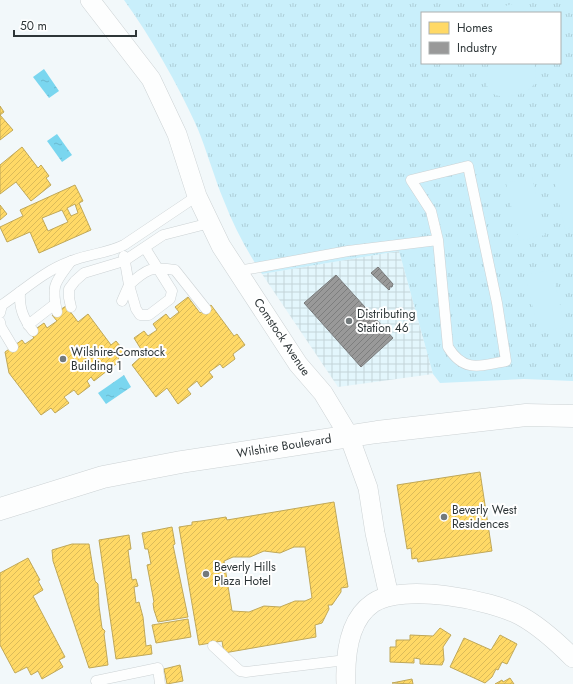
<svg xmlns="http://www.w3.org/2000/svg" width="573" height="684" viewBox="0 0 573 684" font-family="Jost,sans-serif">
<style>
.industrial{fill:url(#industrial-grid)}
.grass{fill:url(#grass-tufts);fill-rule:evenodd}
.garden{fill:#c9effb}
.water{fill:url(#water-ripples)}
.homes{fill:url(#homes-hatch);stroke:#c0a858;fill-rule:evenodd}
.industry{fill:url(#industry-hatch);stroke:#797b7c}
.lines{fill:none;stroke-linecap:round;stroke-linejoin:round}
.lane-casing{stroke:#ccd2d4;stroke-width:11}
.street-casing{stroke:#ccd2d4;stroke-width:20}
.primary-casing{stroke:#ccd2d4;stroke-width:23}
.lane{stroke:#fdfefe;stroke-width:10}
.street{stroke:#fdfefe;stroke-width:19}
.primary{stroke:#fdfefe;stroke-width:22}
.poi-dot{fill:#737a7c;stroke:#fff;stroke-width:1.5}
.labels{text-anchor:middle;stroke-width:4;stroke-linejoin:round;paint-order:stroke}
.poi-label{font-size:12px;fill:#2e3638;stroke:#fff;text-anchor:start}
.street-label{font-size:12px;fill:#2e3638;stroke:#fff}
</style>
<defs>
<pattern id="industrial-grid" width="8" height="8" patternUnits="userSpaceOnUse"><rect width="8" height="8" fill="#e3f6fc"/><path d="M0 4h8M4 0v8" fill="none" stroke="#c3d4d9"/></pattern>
<pattern id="grass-tufts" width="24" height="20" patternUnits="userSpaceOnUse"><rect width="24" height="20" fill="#c9effb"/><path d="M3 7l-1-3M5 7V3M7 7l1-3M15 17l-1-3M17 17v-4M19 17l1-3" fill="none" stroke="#adced8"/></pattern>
<pattern id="water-ripples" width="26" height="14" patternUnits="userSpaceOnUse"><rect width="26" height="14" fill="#7ad6ef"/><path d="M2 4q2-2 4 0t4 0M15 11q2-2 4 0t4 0" fill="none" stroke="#6ab8ce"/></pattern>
<pattern id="homes-hatch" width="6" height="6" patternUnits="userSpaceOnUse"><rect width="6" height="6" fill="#ffd966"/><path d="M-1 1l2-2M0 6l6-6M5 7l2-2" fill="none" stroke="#dbbb59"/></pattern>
<pattern id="industry-hatch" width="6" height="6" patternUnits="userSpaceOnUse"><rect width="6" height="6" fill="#999"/><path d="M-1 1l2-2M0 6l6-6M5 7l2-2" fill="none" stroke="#7d7e7e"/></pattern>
</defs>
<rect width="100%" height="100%" fill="#f2f8fa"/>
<!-- industrial -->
<polygon class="industrial" points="399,251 433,374 338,387 262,274"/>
<!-- grass -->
<path class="grass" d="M124,0H573V381L524,379L440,383L433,374L399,251L262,274C247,251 234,227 224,201C214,177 207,151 197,127C177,83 152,39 124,0ZM422,13H560V63H422Z"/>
<!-- garden -->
<g class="garden">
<polygon points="513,4 522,6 527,13 500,13 504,6"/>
<path d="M492,63H534C535,67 536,71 536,76C536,94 509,99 495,95L486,85L487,74Z"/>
<polygon points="573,166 573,227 565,229 552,171"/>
<polygon points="532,177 545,235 519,241 506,183"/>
<polygon points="552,270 565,327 539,333 525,275"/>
</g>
<!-- water -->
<g class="water">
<polygon points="44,69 59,91 49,98 33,77"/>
<polygon points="57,134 72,155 62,162 47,141"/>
<polygon points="124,375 131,387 106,404 98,393"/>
</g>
<!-- homes -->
<g class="homes">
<polygon points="0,106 4,112 0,115 13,130 0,140"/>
<polygon points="22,147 38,168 41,165 49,176 46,178 51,185 31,201 16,182 0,194 0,165"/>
<path d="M75,185L83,201L79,203L91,230L39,253L30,232L7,242L0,227L23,216L20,210ZM75,204L78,213L71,216L67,208ZM62,210L68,222L48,231L42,218Z"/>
<polygon points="0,205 7,214 0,220"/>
<polygon points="188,297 200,313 211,305 234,336 237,334 245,345 233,354 235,359 223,368 220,364 209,372 213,377 201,387 197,381 187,389 191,394 178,404 167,388 156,397 132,365 144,354 134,338 144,331 148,336 157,330 153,324 166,314 170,319 179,312 175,307"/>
<polygon points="66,306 78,322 88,314 111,345 116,341 125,352 118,358 120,361 112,367 94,381 91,377 87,381 90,386 78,395 74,390 64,397 69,403 55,413 51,408 41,415 9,373 5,352 22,340 25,344 34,338 30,333 44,323 47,328 57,321 52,315"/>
<polygon points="480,472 492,551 418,562 417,558 412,559 411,548 407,549 397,485"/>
<path d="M334,502L348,587L341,588V592L332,605H328L329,609L322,623L315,625L316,637L224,653L222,641L199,645L179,527L192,525V522L201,521L226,517L227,520ZM294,547H305L312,598L305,601H295L280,607L264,606L249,612L232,611L224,561L233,557H250L264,551L280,553Z"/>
<polygon points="172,527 175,544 173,545 188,617 158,622 154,610 153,603 154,602 147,565 151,564 148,549 145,549 142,533"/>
<polygon points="129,535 131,549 128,550 132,580 136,579 138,586 134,587 136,603 139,602 143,617 146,646 151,645 152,654 116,659 99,540"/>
<polygon points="72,544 89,544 95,581 98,584 99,606 102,628 105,631 104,634 108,665 89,668 53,561 52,550"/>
<polygon points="28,558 40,580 38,581 43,590 33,596 65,657 59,660 63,667 42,679 38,671 31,675 27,667 15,673 0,645 0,573"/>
<polygon points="188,619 191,637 156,643 152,625"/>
<polygon points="440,628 451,635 443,647 444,660 442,665 420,664 420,659 414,658 414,663 390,662 390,647 396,647 396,640 410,640 410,635 433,636"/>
<polygon points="500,635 517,644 507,664 502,662 498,670 496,669 492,677 485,683 450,667 464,638 491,650"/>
<polygon points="180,665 183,681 167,684 164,669"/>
<polygon points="510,678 514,684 495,684 502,680 503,682"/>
<polygon points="412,679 413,684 392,683"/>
</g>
<!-- industry -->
<g class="industry">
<polygon points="378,267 393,284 392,287 389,287 390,289 389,290 371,273"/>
<polygon points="336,275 393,338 361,367 304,303"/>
</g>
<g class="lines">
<defs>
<g id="lane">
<path d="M145,248L172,291L170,299L149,315H140L136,309L129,285C146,269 152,266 175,270L206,309"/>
<path d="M238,271L348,251L438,240L431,211L411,180L468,166L497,303L506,361C480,366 464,373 448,347L438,240"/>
<path d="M20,292C19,308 23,318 33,331"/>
<polyline points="122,301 129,285 124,256"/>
<polyline points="71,307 69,298 69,289 75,281 84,273 124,261 163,235 210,223"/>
<path d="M57,312C51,284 55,283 71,261"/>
<path d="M0,313L2,305C24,290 44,271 69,262C87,254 106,254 124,245L197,196"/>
<polyline points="0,322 1,327 13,347"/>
<polyline points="28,325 55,304"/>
<polyline points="213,646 240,671 246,672 346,660"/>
<polyline points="96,681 158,668 160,684"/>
</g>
<g id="street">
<polyline points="90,0 151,79 177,134 197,196 221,246 298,364 323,393 349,436 368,488 375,533 389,596"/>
<path d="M346,684C345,657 348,620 373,603C403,583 490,599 521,616C541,627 557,642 573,658"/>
</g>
<polyline id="primary" points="0,509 103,477 181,462 377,432 526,415 573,416"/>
</defs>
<!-- lane casing -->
<use href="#lane" class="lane-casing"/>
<!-- street casing -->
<use href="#street" class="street-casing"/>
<!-- primary casing -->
<use href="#primary" class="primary-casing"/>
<!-- lane -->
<use href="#lane" class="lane"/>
<!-- street -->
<use href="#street" class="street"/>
<!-- primary -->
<use href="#primary" class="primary"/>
</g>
<!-- markers -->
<g class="poi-dot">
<circle cx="349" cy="321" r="4"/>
<circle cx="63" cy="359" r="4"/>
<circle cx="444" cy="517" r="4"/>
<circle cx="206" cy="574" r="4"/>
</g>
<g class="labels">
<!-- poi labels -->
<g class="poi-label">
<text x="357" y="318">Distributing<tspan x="357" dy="14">Station 46</tspan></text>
<text x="71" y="356">Wilshire-Comstock<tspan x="71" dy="14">Building 1</tspan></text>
<text x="452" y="514">Beverly West<tspan x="452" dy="14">Residences</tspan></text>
<text x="214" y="571">Beverly Hills<tspan x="214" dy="14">Plaza Hotel</tspan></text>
</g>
<!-- street labels -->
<g class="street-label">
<text transform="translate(282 337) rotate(56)" y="4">Comstock Avenue</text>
<text transform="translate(284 446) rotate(-9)" y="4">Wilshire Boulevard</text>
</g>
</g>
<!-- legend -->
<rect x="421" y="12" width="140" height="52" fill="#ffffff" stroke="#abafaf"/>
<rect x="429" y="22" width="20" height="12" fill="#ffd966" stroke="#abafaf"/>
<text x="457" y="32" font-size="12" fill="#2e3638">Homes</text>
<rect x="429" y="42" width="20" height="12" fill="#999999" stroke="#abafaf"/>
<text x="457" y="52" font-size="12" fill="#2e3638">Industry</text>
<!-- scale -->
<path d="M14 30v6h122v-6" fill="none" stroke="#2e3638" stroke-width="2"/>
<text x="20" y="30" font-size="12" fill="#2e3638" stroke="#ffffff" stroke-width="3" paint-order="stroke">50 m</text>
</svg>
